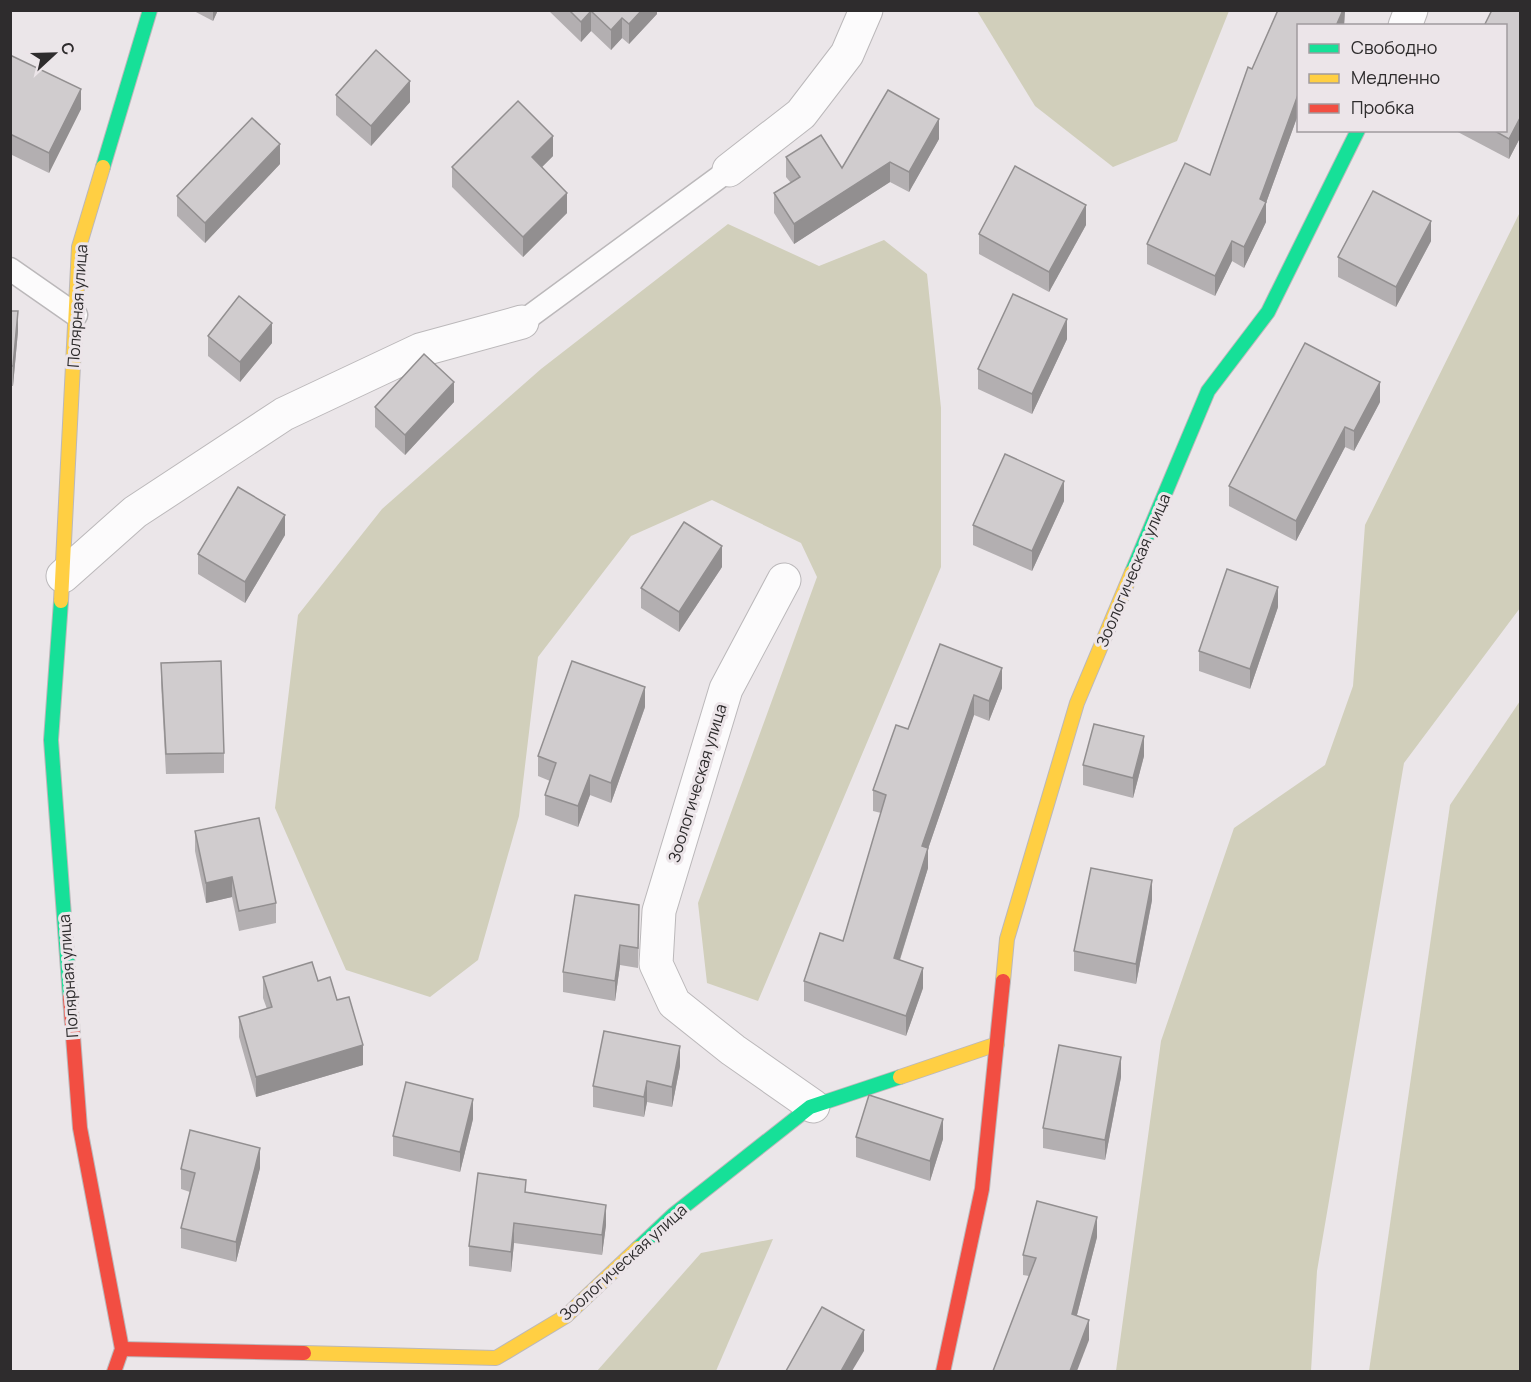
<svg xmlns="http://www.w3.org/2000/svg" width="1531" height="1382" viewBox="0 0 1531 1382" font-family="Manrope,sans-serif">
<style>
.green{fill:#d1cfbb}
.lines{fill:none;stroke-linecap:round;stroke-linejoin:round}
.lane-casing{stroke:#bbb8ba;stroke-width:25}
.street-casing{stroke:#bbb8ba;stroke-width:35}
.fast-casing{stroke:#bbb8ba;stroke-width:16}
.slow-casing{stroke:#bbb8ba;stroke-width:16}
.jam-casing{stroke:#bbb8ba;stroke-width:16}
.lane{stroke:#fcfbfc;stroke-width:22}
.street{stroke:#fcfbfc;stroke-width:33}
.fast{stroke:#16e098;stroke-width:14}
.slow{stroke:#ffcf43;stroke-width:14}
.jam{stroke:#f24e42;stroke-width:14}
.wall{fill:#b3afb1}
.shaded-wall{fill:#928f90}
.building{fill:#d0ccce;stroke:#928f90;stroke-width:1.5}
.labels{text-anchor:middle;stroke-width:6;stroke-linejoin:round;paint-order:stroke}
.street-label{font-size:16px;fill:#2e2c2d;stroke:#ece5e9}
</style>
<rect width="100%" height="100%" fill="#ebe6e9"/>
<!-- green -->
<g class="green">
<polygon points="977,11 1229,11 1177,141 1113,167 1035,106"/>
<polygon points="1520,212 1520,608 1404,763 1317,1271 1311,1371 1116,1371 1161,1041 1234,828 1325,765 1353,686 1365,525"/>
<polygon points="728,224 819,266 884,240 927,274 941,408 941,567 758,1001 707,983 698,903 817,577 801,543 712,500 631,536 538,657 519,816 478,960 430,997 346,970 275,808 298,615 382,509 541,369"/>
<polygon points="1520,701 1520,1371 1369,1371 1450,805"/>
<polygon points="773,1239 716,1371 597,1371 701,1253"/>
</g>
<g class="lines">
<defs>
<g id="lane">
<polyline points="10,269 76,315"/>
<polyline points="522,322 729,170"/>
</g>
<g id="street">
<polyline points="1405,26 1411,10"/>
<polyline points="729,170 801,114 847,54 866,10"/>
<polyline points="63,576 135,512 284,414 420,350 522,322"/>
<polyline points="784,580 726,689 659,911 656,964 674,1003 733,1050 813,1106"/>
</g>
<g id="fast">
<polyline points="103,167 150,10"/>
<polyline points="1132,572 1208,391 1268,312 1358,130"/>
<polyline points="61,601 51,740 70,997"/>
<polyline points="638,1248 673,1215 810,1107 900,1077"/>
</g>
<g id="slow">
<polyline points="61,601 79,247 103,167"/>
<polyline points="1003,981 1007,939 1077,703 1132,572"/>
<polyline points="900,1077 997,1044"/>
<polyline points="304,1353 496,1358 566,1316 638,1248"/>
</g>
<g id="jam">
<polyline points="70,997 80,1128 122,1349 114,1372"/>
<polyline points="122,1349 304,1353"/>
<polyline points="943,1372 982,1189 1003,981"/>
</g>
</defs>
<!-- lane casing -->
<use href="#lane" class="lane-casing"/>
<!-- street casing -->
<use href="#street" class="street-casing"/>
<!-- fast casing -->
<use href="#fast" class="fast-casing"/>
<!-- slow casing -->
<use href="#slow" class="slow-casing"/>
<!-- jam casing -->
<use href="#jam" class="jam-casing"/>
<!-- lane -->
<use href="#lane" class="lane"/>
<!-- street -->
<use href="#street" class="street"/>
<!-- fast -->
<use href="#fast" class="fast"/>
<!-- slow -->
<use href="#slow" class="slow"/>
<!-- jam -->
<use href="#jam" class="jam"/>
</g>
<!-- wall -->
<g class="wall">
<polygon points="192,10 218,10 213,21"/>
<polygon points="548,10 657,10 657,14 629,44 622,38 611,50 591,31 581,42"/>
<polygon points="1278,10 1345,10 1344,26 1299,26 1299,112 1266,203 1266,222 1244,268 1232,261 1215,296 1147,264 1147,244 1185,163 1210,175 1248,67 1252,69"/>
<polygon points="1521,10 1521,136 1509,159 1454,130 1506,130"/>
<polygon points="10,55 81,109 49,173 10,154"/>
<polygon points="336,95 410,102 371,146 336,115"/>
<polygon points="939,139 909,192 890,182 794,244 774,213 774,193 791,183 786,177 786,157 842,168"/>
<polygon points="553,156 542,167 567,213 523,257 452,187 452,167"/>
<polygon points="280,164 205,243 177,216 177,196"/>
<polygon points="1086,225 1049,292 979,254 979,234"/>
<polygon points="1431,241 1396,307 1338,277 1338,257"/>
<polygon points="10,311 18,331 13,386 10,386"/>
<polygon points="208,336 272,343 240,382 208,356"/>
<polygon points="1067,339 1032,414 978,389 978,369"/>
<polygon points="454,402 405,455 375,427 375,407"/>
<polygon points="1380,402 1354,451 1345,447 1296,541 1229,506 1229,486"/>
<polygon points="1064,501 1032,571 973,545 973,525"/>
<polygon points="285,535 245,603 198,574 198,554"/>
<polygon points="722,567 679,632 641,608 641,588"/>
<polygon points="1278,607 1250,689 1199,671 1199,651"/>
<polygon points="940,644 1002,688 989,721 974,715 928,849 928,868 900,960 923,988 906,1036 804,1001 804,981 843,941 881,813 873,811 873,790 908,729"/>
<polygon points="161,663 224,753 224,773 166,774 161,683"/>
<polygon points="645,707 611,803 590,795 578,827 545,815 545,795 550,781 538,776 538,756"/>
<polygon points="1144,756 1133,798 1083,785 1083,765"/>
<polygon points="195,831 276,903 276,923 239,931 232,897 206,903 195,851"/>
<polygon points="1152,900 1136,984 1074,971 1074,951"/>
<polygon points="639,925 638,968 620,965 615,1001 563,992 563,972"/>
<polygon points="263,977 318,981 337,1000 363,1065 256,1097 239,1037 239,1017 267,1009 263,998"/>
<polygon points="680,1066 672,1107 647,1102 644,1117 593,1107 593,1086"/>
<polygon points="1121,1077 1105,1160 1043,1148 1043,1128"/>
<polygon points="473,1119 460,1172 393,1156 393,1136"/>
<polygon points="856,1137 943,1139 930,1181 856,1157"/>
<polygon points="260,1168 236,1262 181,1248 181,1228 190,1192 181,1189 181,1169"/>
<polygon points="526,1192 606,1225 602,1255 514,1243 511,1272 469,1266 469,1246"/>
<polygon points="1097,1237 1077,1315 1089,1340 1029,1276 1023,1275 1023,1255"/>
</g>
<!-- shaded-wall -->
<g class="shaded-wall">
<polygon points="213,10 218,10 213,21"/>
<polygon points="642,10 657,10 657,14 629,44 629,24"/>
<polygon points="1339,10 1345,10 1344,26 1336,26"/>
<polygon points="591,11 591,31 581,42 581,22"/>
<polygon points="622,18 622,38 611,50 611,30"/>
<polygon points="410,81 410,102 371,146 371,126"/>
<polygon points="81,89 81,109 49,173 49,153"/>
<polygon points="1299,92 1299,112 1266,203 1266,222 1244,268 1244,247 1260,199"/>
<polygon points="1521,116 1521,136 1509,159 1509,139"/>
<polygon points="939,119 939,139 909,192 909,172"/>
<polygon points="553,136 553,156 532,177 532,157"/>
<polygon points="280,144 280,164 205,243 205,223"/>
<polygon points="890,162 890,182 794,244 794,224"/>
<polygon points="567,193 567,213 523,257 523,237"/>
<polygon points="1086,205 1086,225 1049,292 1049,272"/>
<polygon points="1431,221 1431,241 1396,307 1396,287"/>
<polygon points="1232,241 1232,261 1215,296 1215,276"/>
<polygon points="18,311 18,331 13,386 13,366"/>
<polygon points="1067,319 1067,339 1032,414 1032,394"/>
<polygon points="272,323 272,343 240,382 240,362"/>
<polygon points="454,382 454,402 405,455 405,435"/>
<polygon points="1380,382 1380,402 1354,451 1354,431"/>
<polygon points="1345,427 1345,447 1296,541 1296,521"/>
<polygon points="1064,481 1064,501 1032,571 1032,551"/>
<polygon points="285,515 285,535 245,603 245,582"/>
<polygon points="722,546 722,567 679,632 679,612"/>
<polygon points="1278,587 1278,607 1250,689 1250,669"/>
<polygon points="1002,668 1002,688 989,721 989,701"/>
<polygon points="645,687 645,707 611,803 611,783"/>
<polygon points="974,695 974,715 928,849 928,868 894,978 894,958 922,846"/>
<polygon points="1144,736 1144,756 1133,798 1133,778"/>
<polygon points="590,775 590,795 578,827 578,806"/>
<polygon points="232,877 232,897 206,903 206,883"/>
<polygon points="1152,880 1152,900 1136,984 1136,964"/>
<polygon points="620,945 620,965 615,1001 615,981"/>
<polygon points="923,968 923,988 906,1036 906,1016"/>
<polygon points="363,1045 363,1065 256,1097 256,1077"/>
<polygon points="680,1046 680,1066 672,1107 672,1087"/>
<polygon points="1121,1057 1121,1077 1105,1160 1105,1140"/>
<polygon points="647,1081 647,1102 644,1117 644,1097"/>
<polygon points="473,1099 473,1119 460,1172 460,1152"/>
<polygon points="943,1119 943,1139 930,1181 930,1161"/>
<polygon points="260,1148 260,1168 236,1262 236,1242"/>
<polygon points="606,1205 606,1225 602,1255 602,1235"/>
<polygon points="1097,1217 1097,1237 1072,1334 1072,1314"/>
<polygon points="514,1223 514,1243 511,1272 511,1252"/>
<polygon points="1089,1320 1089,1340 1077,1371 1070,1371"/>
<polygon points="864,1330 864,1351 852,1371 841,1371"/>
</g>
<!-- building -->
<g class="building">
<polygon points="569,10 642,10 629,24 622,18 611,30 591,11 581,22"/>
<polygon points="1278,10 1343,10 1336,26 1299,26 1299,92 1260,199 1266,202 1244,247 1232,241 1215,276 1147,244 1185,163 1210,175 1248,67 1252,69"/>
<polygon points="1492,10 1521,10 1521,116 1509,139 1493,130 1506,130 1506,26 1484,26"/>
<polygon points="376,50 410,81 371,126 336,95"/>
<polygon points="10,55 81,89 49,153 10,134"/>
<polygon points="888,90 939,119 909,172 890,162 794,224 774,193 800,177 786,157 821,135 842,168"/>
<polygon points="518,101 553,136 532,157 567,193 523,237 452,167"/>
<polygon points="252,118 280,144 205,223 177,196"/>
<polygon points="1015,166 1086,205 1049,272 979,234"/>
<polygon points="1373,191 1431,221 1396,287 1338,257"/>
<polygon points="1013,294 1067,319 1032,394 978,369"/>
<polygon points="239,296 272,323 240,362 208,336"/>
<polygon points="10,311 18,311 13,366 10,366"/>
<polygon points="1305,343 1380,382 1354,431 1345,427 1296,521 1229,486"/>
<polygon points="424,354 454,382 405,435 375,407"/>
<polygon points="1005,454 1064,481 1032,551 973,525"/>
<polygon points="238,487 285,515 245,582 198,554"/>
<polygon points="684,522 722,546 679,612 641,588"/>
<polygon points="1227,569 1278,587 1250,669 1199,651"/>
<polygon points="940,644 1002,668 989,701 974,695 922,846 928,848 894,958 923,968 906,1016 804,981 820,933 843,941 886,795 873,790 896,725 908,729"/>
<polygon points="221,661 224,753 166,754 161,663"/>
<polygon points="572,661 645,687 611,783 590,775 578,806 545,795 556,763 538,756"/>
<polygon points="1094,724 1144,736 1133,778 1083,765"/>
<polygon points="259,818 276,903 239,911 232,877 206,883 195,831"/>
<polygon points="1091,868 1152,880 1136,964 1074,951"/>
<polygon points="575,895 639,905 638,948 620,945 615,981 563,972"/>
<polygon points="312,962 318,981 330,977 337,1000 349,997 363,1045 256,1077 239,1017 272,1007 263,977"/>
<polygon points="604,1031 680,1046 672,1087 647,1081 644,1097 593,1086"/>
<polygon points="1059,1045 1121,1057 1105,1140 1043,1128"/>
<polygon points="406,1082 473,1099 460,1152 393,1136"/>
<polygon points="869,1095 943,1119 930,1161 856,1137"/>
<polygon points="190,1130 260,1148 236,1242 181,1228 195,1173 181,1169"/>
<polygon points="478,1173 526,1180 525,1192 606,1205 602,1235 514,1223 511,1252 469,1246"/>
<polygon points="1037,1201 1097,1217 1072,1314 1089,1320 1070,1371 993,1371 1036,1258 1023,1255"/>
<polygon points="822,1307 864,1330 841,1371 786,1371"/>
</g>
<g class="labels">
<!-- street labels -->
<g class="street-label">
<text transform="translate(77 306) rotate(-86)" y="6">Полярная улица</text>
<text transform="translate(1133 570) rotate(-67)" y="6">Зоологическая улица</text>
<text transform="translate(697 783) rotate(-73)" y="6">Зоологическая улица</text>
<text transform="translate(68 976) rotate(-94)" y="6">Полярная улица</text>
<text transform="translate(623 1262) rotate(-42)" y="6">Зоологическая улица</text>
</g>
</g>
<!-- border -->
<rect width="1531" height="1382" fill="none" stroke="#2e2c2d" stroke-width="24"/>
<!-- legend -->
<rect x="1297" y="24" width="210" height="108" fill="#ece5e9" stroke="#a09b9e" stroke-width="1.5"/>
<rect x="1309" y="44" width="30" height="9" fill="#16e098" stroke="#a09b9e" stroke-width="1.5"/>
<text x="1351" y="54" font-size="18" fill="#2e2c2d">Свободно</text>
<rect x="1309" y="74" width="30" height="9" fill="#ffcf43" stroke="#a09b9e" stroke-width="1.5"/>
<text x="1351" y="84" font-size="18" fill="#2e2c2d">Медленно</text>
<rect x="1309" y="104" width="30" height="9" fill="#f24e42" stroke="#a09b9e" stroke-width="1.5"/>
<text x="1351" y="114" font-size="18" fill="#2e2c2d">Пробка</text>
<!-- north arrow -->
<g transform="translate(54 54) rotate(68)" stroke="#ece5e9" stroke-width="4.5" paint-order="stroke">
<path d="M0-4.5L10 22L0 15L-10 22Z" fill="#2e2c2d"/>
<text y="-9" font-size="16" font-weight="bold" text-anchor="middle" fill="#2e2c2d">С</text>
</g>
</svg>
